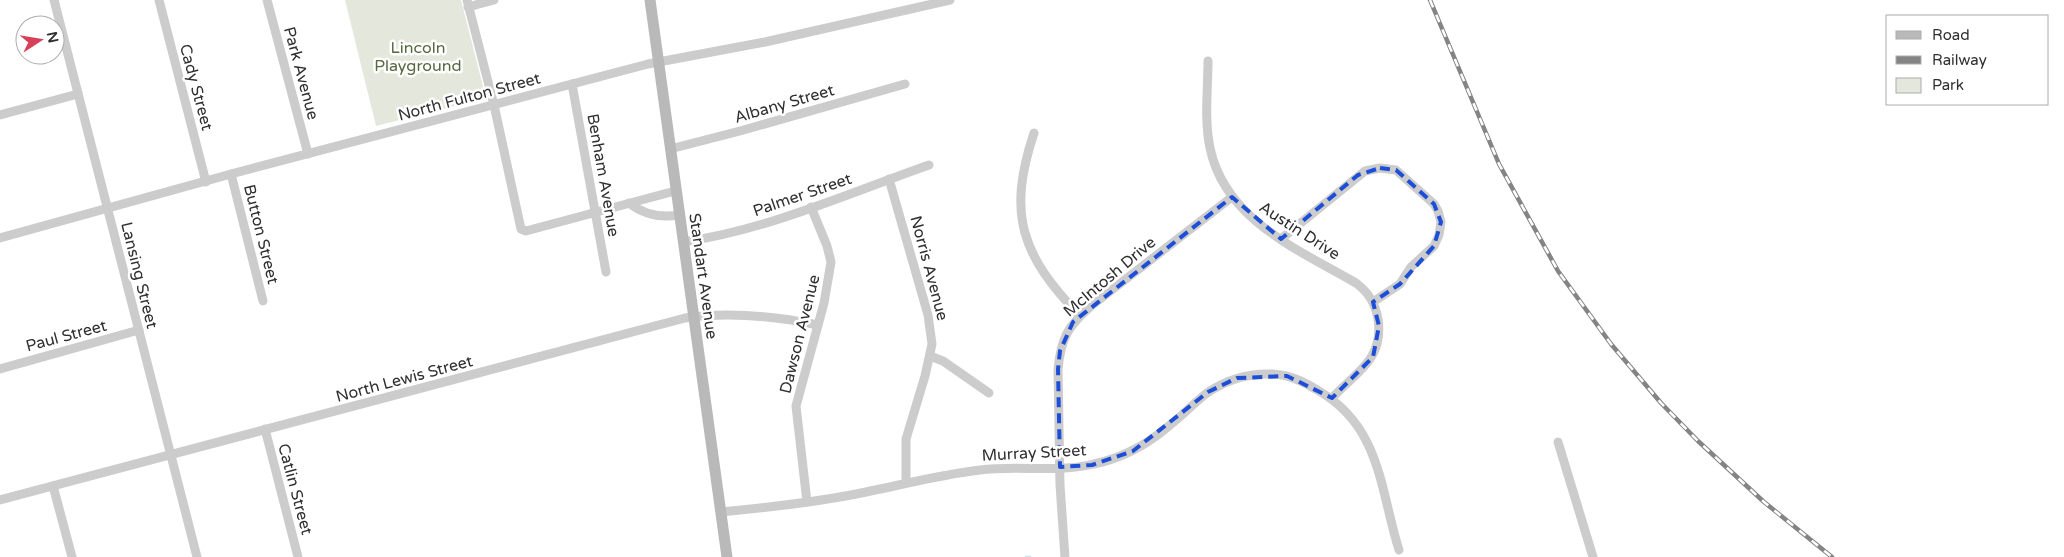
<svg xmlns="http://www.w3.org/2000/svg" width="2064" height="557" viewBox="0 0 2064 557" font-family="'Varela Round',sans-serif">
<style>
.green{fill:#e4e8dc}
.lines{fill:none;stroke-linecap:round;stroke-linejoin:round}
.stream{stroke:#cce1e9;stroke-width:2.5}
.street{stroke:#ccc;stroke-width:9}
.secondary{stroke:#b9b9b9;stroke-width:11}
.rail-casing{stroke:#848484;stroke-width:4.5}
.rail{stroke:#fff;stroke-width:2.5;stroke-dasharray:8;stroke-linecap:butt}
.marked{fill:none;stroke:#1d4ed8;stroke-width:4;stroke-dasharray:10 6;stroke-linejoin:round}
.labels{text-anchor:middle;stroke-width:5;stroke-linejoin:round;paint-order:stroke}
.park-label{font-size:16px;fill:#566840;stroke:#fff}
.street-label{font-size:16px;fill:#2f2f2f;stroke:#fff}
</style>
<rect width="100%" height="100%" fill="#fff"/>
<!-- green -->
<polygon class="green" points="345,0 461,0 486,98 376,126"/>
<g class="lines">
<!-- stream -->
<polyline class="stream" points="1026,557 1030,557"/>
<!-- street -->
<g class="street">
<polyline points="54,0 197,557"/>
<polyline points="159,0 206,182"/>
<polyline points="267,0 308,154"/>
<polyline points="467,0 494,105 521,229 526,231 675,191"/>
<polyline points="468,7 494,0"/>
<path d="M1208,61C1208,90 1204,119 1210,148C1225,220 1299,250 1356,283C1369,293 1375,303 1378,319C1384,360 1356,372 1332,398"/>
<polyline points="572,84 606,272"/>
<polyline points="0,115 78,94"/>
<path d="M1034,133C1007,214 1021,255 1080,316"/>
<polyline points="670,149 740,131 905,84"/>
<polyline points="231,174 263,301"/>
<polyline points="889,179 928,315 932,344 925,376 906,439 906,482"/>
<path d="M629,203C643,214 661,218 679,215"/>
<polyline points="0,238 231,174 648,64 765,42 950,0"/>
<polyline points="1281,239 1365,171 1380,168 1396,170 1434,204 1438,211 1441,222 1439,235 1434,246 1411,267 1400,284 1373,302"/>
<path d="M683,242C767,230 849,193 929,165"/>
<polyline points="930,356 943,361 989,393"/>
<polyline points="0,369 139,330"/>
<polyline points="265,429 298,557"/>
<polyline points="1558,442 1593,557"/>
<polyline points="53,486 72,557"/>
<path d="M0,500L685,318C730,311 774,316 818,325"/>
<polyline points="807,502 796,406 824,303 831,262 827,246 811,207"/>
<path d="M721,512C764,508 808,503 851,495C894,487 936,475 980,470C1017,465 1057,473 1094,464C1123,458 1148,444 1170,425C1183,415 1194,403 1207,393C1227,379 1250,373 1273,374C1291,375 1304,382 1319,391C1381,427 1380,490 1399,550"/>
<path d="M1065,557L1060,485L1058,369C1061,338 1068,326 1091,306L1232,197"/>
</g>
<!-- secondary -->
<polyline class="secondary" points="650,0 727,557"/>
<defs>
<polyline id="rail" points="1430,0 1499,164 1558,271 1611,344 1661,403 1698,441 1764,502 1832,557"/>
</defs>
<!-- rail casing -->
<use href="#rail" class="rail-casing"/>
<!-- rail -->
<use href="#rail" class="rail"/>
</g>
<!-- marked area -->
<path class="marked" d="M1380,168L1396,170L1434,204L1441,222L1434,246L1400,284L1373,302L1379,326L1373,357L1332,398L1287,376L1237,378L1208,392L1133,451L1092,465L1060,467L1058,369L1060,351L1073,322L1232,197L1281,239L1358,175Z"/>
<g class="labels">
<!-- park labels -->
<g class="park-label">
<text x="418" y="53">Lincoln<tspan x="418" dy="18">Playground</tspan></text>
</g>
<!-- street labels -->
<g class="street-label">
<text transform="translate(302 73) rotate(75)" y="6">Park Avenue</text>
<text transform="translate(197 87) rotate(75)" y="6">Cady Street</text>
<text transform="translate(469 96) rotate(-15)" y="6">North Fulton Street</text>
<text transform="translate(784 103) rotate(-16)" y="6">Albany Street</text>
<text transform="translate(604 175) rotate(80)" y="6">Benham Avenue</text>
<text transform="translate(802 194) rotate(-19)" y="6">Palmer Street</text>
<text transform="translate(1300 230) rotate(33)" y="6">Austin Drive</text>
<text transform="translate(262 234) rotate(76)" y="6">Button Street</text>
<text transform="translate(930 268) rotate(75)" y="6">Norris Avenue</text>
<text transform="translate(140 275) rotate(76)" y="6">Lansing Street</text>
<text transform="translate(704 276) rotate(82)" y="6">Standart Avenue</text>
<text transform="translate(1109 276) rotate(-40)" y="6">McIntosh Drive</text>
<text transform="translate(799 334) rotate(-76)" y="6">Dawson Avenue</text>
<text transform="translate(66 335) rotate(-15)" y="6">Paul Street</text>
<text transform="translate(404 378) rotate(-15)" y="6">North Lewis Street</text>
<text transform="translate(1034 452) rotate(-3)" y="6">Murray Street</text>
<text transform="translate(296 489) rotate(75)" y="6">Catlin Street</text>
</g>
</g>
<!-- legend -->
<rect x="1886" y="15" width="162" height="90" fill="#ffffff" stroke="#acacac"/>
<rect x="1896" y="31" width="25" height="8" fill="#b9b9b9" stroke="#acacac"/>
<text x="1932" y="40" font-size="15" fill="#2f2f2f">Road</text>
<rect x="1896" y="56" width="25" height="8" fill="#848484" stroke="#acacac"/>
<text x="1932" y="65" font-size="15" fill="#2f2f2f">Railway</text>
<rect x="1896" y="78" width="25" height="15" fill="#e4e8dc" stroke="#acacac"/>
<text x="1932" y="90" font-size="15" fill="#2f2f2f">Park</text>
<!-- north arrow -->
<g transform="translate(40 40) rotate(78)"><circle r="24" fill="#ffffff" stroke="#acacac"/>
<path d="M0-4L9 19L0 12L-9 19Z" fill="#d74059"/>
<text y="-8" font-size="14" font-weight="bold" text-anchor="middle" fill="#2f2f2f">N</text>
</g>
</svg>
